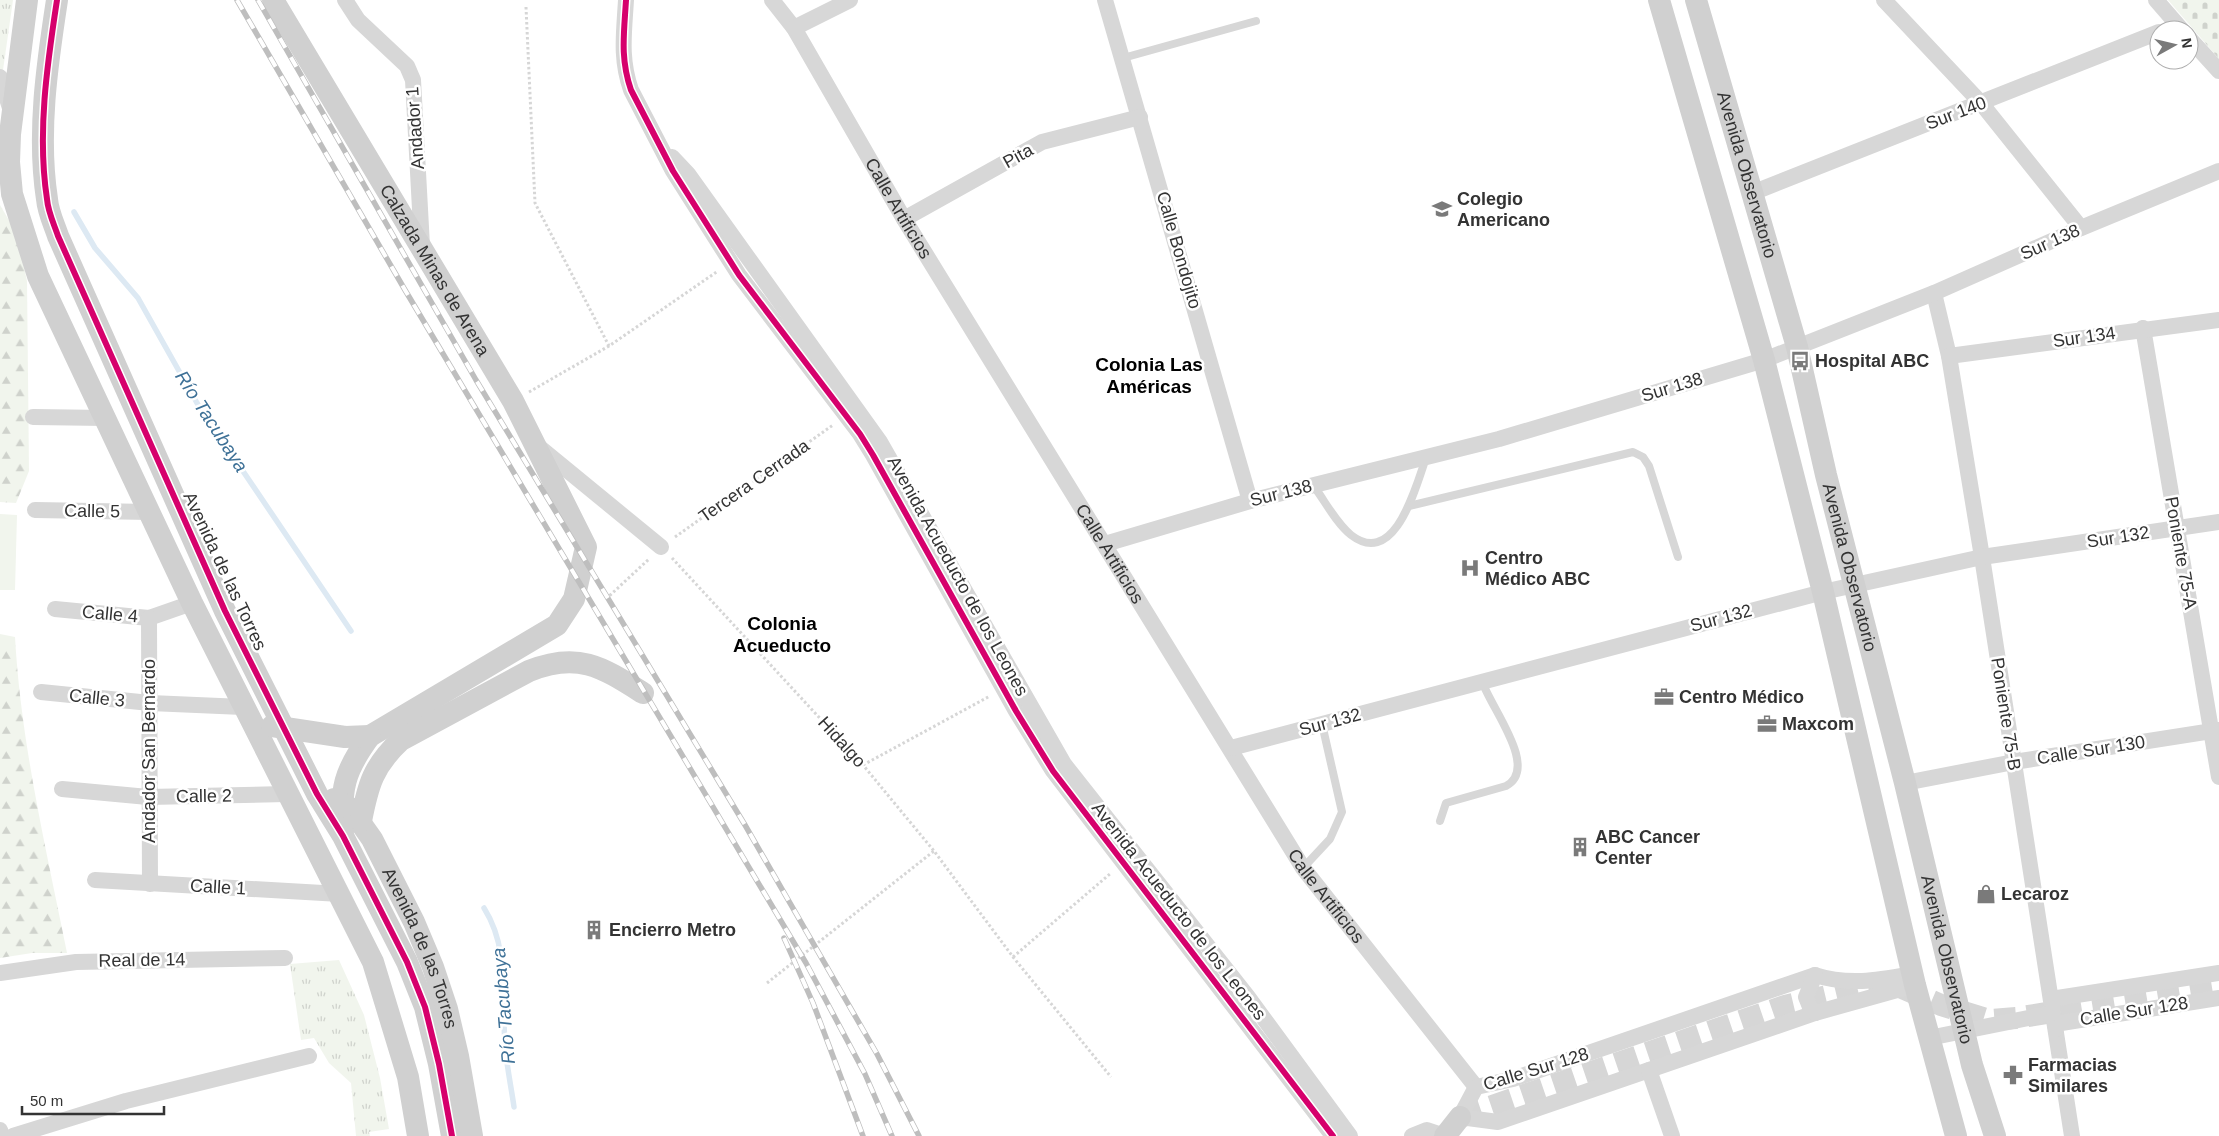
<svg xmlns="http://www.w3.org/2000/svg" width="2219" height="1136" viewBox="0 0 2219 1136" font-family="Arial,sans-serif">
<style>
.grass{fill:#f1f5ed}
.forest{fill:url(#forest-firs)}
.cemetery{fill:url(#cemetery-stones)}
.park{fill:url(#park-tufts)}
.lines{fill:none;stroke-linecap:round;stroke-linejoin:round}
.stream{stroke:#dde9f3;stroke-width:5.5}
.secondary-tunnel{stroke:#d6d6d6;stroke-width:22;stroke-dasharray:22 11;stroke-linecap:butt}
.path{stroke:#d6d6d6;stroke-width:3;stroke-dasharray:2.5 2.5;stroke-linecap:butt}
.lane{stroke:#d7d7d7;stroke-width:8}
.street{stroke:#d7d7d7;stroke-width:16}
.secondary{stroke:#d0d0d0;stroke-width:22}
.rail-casing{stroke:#bebebe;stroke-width:5.5}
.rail{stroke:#fff;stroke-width:4;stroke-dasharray:11;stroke-linecap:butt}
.cycleway-casing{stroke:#fff;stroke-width:9}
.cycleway{stroke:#d6006c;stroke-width:6}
.labels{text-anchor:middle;stroke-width:5;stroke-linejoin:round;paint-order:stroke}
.street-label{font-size:18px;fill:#333;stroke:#fff}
.poi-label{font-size:18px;font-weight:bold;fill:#333;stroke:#fff;text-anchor:start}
.neighbourhood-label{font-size:19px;font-weight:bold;fill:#000;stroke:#fff}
.water-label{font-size:19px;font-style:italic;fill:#3e7197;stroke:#fff}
</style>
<defs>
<pattern id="forest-firs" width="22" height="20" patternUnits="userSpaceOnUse" patternTransform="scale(1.25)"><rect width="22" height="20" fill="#f1f5ed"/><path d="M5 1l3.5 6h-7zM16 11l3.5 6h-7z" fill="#cfd2cc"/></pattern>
<pattern id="cemetery-stones" width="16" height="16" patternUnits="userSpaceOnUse" patternTransform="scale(1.25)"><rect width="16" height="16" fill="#f1f5ed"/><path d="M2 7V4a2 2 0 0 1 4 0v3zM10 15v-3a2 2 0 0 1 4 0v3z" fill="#cfd2cc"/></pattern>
<pattern id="park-tufts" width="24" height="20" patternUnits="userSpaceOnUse" patternTransform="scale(1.25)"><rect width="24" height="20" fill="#f1f5ed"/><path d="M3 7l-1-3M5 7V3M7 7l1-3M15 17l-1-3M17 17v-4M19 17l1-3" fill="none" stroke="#cfd2cc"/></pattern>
</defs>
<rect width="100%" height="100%" fill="#fff"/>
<!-- grass -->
<polygon class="grass" points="0,514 17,515 15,590 0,590"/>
<!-- forest -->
<g class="forest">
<polygon points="0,205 17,234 27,281 29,471 16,503 0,502"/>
<path d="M0,634L15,637C21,744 46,848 67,953H32L0,958Z"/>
</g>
<!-- cemetery -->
<polygon class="cemetery" points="2168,0 2219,0 2219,59"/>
<!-- park -->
<g class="park">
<polygon points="0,0 13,0 0,91"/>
<polygon points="339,960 364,1015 380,1078 389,1129 369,1132 370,1136 356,1136 351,1083 329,1063 314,1038 301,1040 290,964"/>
</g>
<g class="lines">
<!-- stream -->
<g class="stream">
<polyline points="74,212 95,248 138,298 197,403 351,631"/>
<path d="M484,908C510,949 501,996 505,1042C506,1064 511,1085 514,1107"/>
</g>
<!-- secondary-tunnel -->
<polyline class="secondary-tunnel" points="1460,1117 1785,1006 1861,988 1884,986 1902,988 1941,1005 1989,1020 2016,1018 2219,985"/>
<!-- path -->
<g class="path">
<polyline points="526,7 535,203 609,346"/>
<polyline points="529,392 609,346 718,271"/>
<polyline points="675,537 833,425"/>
<polyline points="672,558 863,765 934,851 1013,957 1111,1077"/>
<polyline points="606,599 649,559"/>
<polyline points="863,765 990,696"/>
<polyline points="1013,957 1111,873"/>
<polyline points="767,983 934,851"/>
</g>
<!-- lane -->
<g class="lane">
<polyline points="1123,58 1256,21"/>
<path d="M1313,485C1325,501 1336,523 1351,535C1395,569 1416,486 1426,458"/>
<polyline points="1409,506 1633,452 1643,457 1649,466 1678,557"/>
<path d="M1440,821L1446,803L1506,786C1540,768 1490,707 1482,681"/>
<polyline points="1303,868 1330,839 1342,812 1322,724"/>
</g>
<!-- street -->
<g class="street">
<polyline points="345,0 358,20 407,66 413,80 422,246"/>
<path d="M626,0C624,34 620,58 631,90L673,171L739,275L860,434L873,455L1016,711L1053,771L1333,1136"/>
<path id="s1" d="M772,0L794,28L904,219L1303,868L1476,1087"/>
<polyline points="1105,0 1250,501"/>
<polyline points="1884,0 1981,103 2081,228"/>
<polyline points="2156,0 2182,30"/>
<polyline points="794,28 850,0"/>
<polyline points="2189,38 2219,71"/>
<polyline points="0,77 11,111"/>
<polyline points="672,157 688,174 880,442 1064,764 1248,997 1350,1136"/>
<polyline points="1752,193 2159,32"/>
<polyline points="904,219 1042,142 1140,117"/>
<polyline points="1934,293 1949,356 1982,557 2072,1136"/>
<polyline points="2143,328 2219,777"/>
<polyline points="1949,356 2219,320"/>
<polyline points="33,417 106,418"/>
<polyline points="539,447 661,547"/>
<polyline points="35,510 150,512"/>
<polyline points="1105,544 1250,501 1499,439 1764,360 1934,293 2081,228 2219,171"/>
<polyline points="55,609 149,618 192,603"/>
<polyline points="149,618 150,884"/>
<polyline points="41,692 150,703 243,707"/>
<polyline points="1231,748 1823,592 1982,557 2219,522"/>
<polyline points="1905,783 2014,762 2219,730"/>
<polyline points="62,789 148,797 286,794"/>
<polyline points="95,880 340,894"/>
<polyline points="0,973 76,962 285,958"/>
<path d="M1913,974C1879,980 1849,986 1815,975L1513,1079L1476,1087L1460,1117L1498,1122L1815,1013L1915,985"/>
<polyline points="2051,999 2219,973"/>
<polyline points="1815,1013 1810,1007 1806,997 1815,975"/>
<polyline points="2056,1029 2055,1024 2219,998"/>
<polyline points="1929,1038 2053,1013"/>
<polyline points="1649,1070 1672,1136"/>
<polyline points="0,1130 2,1136"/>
<polyline points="13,1136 126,1101 309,1056"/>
<polyline points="1412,1136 1427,1130 1445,1136"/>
</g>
<!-- secondary -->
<g class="secondary">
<polyline points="27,0 10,134 9,162 12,194 38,276 192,603 373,962 408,1077 418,1136"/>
<path d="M57,0C47,65 37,134 47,199C48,212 54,224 58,236L225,611L317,794L343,836L407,962L425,1007L439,1064L452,1136"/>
<path id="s2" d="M273,0L513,401L586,547L574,599L557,625L370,736C344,771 340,789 343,832"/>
<polyline points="1659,0 1764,360 1823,592 1915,985 1956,1136"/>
<path id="s3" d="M1696,0L1797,347L1826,475L1905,783L1972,1065L1995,1136"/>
<polyline points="272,726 345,737 370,736"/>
<path id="s4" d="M334,799L350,808L372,839L414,922L433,967L447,1009L458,1056L472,1136"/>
<path d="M361,821C368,785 373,766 401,740L529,671C578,651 602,667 643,693"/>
<polyline points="1445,1136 1460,1117"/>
</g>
<defs>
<g id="rail">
<polyline points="237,0 405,290 806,963 865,1074 892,1136"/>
<polyline points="258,0 476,380 745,825 877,1054 919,1136"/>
<polyline points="784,938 813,1003 863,1136"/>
</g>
</defs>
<!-- rail casing -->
<use href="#rail" class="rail-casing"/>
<!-- rail -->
<use href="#rail" class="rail"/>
<defs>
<g id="cycleway">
<path d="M57,0C47,65 37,134 47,199C48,212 54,224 58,236L225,611L317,794L343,836L407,962L425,1007L439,1064L452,1136"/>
<path d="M626,0C624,34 620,58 631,90L673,171L739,275L860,434L873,455L1016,711L1053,771L1333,1136"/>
</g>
</defs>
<!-- cycleway casing -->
<use href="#cycleway" class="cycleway-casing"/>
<!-- cycleway -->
<use href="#cycleway" class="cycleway"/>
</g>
<!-- icons -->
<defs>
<symbol id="school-bare" viewBox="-9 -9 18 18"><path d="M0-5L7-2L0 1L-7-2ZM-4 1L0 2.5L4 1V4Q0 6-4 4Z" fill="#7a7a7a" stroke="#fff" stroke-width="2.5" paint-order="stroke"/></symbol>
<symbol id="bus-bare" viewBox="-9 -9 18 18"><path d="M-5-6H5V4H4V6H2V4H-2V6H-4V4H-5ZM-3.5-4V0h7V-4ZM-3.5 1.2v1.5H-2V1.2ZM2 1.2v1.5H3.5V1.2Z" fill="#7a7a7a" stroke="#fff" stroke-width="2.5" paint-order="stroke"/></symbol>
<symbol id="hospital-bare" viewBox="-9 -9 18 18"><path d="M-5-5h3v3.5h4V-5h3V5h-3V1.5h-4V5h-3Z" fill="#7a7a7a" stroke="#fff" stroke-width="2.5" paint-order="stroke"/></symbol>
<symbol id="office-bare" viewBox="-9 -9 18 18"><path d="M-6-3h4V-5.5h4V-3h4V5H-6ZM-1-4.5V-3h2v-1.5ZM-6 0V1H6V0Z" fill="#7a7a7a" stroke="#fff" stroke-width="2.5" paint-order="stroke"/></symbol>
<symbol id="building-bare" viewBox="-9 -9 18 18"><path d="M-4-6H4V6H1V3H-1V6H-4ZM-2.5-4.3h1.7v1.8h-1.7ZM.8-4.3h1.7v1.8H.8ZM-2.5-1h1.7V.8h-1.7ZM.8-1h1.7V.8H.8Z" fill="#7a7a7a" stroke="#fff" stroke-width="2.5" paint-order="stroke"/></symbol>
<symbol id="shop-bare" viewBox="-9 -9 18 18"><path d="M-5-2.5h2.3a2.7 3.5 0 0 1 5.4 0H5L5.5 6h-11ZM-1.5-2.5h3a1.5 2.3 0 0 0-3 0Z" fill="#7a7a7a" stroke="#fff" stroke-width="2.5" paint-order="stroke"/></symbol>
<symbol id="pharmacy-bare" viewBox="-9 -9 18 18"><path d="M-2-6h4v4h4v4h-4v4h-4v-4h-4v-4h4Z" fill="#7a7a7a" stroke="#fff" stroke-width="2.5" paint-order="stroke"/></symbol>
</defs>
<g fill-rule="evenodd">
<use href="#school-bare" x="1428" y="195" width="28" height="28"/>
<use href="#bus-bare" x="1786" y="347" width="28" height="28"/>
<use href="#hospital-bare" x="1456" y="554" width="28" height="28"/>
<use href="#office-bare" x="1650" y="683" width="28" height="28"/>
<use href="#office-bare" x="1753" y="710" width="28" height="28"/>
<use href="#building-bare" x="1566" y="833" width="28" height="28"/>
<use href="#shop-bare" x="1972" y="880" width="28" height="28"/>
<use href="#building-bare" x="580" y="916" width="28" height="28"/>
<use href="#pharmacy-bare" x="1999" y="1061" width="28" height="28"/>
</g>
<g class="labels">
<!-- street labels -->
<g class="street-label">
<text transform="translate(1956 113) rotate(-21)" y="6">Sur 140</text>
<text transform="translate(415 128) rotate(-94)" y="6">Andador 1</text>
<text transform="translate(1018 156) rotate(-29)" y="6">Pita</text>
<text dy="6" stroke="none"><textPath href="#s3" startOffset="182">Avenida Observatorio</textPath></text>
<text dy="6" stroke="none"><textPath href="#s1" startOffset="244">Calle Artificios</textPath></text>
<text transform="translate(2050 242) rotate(-24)" y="6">Sur 138</text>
<text transform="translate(1179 250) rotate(74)" y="6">Calle Bondojito</text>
<text dy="6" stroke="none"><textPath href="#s2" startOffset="315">Calzada Minas de Arena</textPath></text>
<text transform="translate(2084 337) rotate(-8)" y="6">Sur 134</text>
<text transform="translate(1672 387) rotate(-17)" y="6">Sur 138</text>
<text transform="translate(754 481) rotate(-35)" y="6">Tercera Cerrada</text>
<text transform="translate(1281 493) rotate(-14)" y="6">Sur 138</text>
<text transform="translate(92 511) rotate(1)" y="6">Calle 5</text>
<text transform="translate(2118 537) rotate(-9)" y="6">Sur 132</text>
<text dy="6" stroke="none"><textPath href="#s1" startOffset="649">Calle Artificios</textPath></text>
<text transform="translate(2181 553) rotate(80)" y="6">Poniente 75-A</text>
<text dy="6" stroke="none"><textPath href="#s3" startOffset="588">Avenida Observatorio</textPath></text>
<text transform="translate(225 571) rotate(65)" y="6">Avenida de las Torres</text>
<text transform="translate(958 576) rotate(61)" y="6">Avenida Acueducto de los Leones</text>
<text transform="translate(110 614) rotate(5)" y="6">Calle 4</text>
<text transform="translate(1721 618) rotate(-15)" y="6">Sur 132</text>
<text transform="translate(97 698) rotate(6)" y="6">Calle 3</text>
<text transform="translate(2006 714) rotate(81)" y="6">Poniente 75-B</text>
<text transform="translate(1330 722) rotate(-15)" y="6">Sur 132</text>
<text transform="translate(842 742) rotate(48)" y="6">Hidalgo</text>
<text transform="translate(2091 750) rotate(-9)" y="6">Calle Sur 130</text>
<text transform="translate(149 751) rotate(-90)" y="6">Andador San Bernardo</text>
<text transform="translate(204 796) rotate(-1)" y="6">Calle 2</text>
<text transform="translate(218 887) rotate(3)" y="6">Calle 1</text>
<text dy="6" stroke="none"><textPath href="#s1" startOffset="1054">Calle Artificios</textPath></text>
<text transform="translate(1179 911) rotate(52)" y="6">Avenida Acueducto de los Leones</text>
<text dy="6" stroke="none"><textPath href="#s4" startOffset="176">Avenida de las Torres</textPath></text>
<text transform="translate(142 960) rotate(-1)" y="6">Real de 14</text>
<text dy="6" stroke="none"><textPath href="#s3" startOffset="992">Avenida Observatorio</textPath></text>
<text transform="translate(2134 1011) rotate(-9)" y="6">Calle Sur 128</text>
<text transform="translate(1536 1069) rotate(-17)" y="6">Calle Sur 128</text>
</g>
<!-- poi labels -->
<g class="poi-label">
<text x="1457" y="205">Colegio<tspan x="1457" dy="21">Americano</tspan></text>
<text x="1815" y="367">Hospital ABC</text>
<text x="1485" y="564">Centro<tspan x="1485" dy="21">Médico ABC</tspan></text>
<text x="1679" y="703">Centro Médico</text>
<text x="1782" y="730">Maxcom</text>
<text x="1595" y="843">ABC Cancer<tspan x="1595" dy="21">Center</tspan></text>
<text x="2001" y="900">Lecaroz</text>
<text x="609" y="936">Encierro Metro</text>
<text x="2028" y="1071">Farmacias<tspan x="2028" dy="21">Similares</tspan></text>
</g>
<!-- neighbourhood labels -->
<g class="neighbourhood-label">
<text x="1149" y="371">Colonia Las<tspan x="1149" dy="22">Américas</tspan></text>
<text x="782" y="630">Colonia<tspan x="782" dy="22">Acueducto</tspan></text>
</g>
<!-- water labels -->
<g class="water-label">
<text transform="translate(212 421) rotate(57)" y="7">Río Tacubaya</text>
<text transform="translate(503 1006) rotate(-95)" y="7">Río Tacubaya</text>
</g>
</g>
<!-- north arrow -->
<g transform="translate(2174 45) rotate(82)"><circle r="24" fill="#ffffff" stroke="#adadad"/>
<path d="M0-4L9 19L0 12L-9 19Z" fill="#7a7a7a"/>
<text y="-8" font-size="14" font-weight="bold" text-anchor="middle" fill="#333333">N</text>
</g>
<!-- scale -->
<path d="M22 1106v8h142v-8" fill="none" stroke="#333333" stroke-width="2.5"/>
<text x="30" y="1106" font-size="15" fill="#333333" stroke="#ffffff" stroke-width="4" paint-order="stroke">50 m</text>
</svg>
